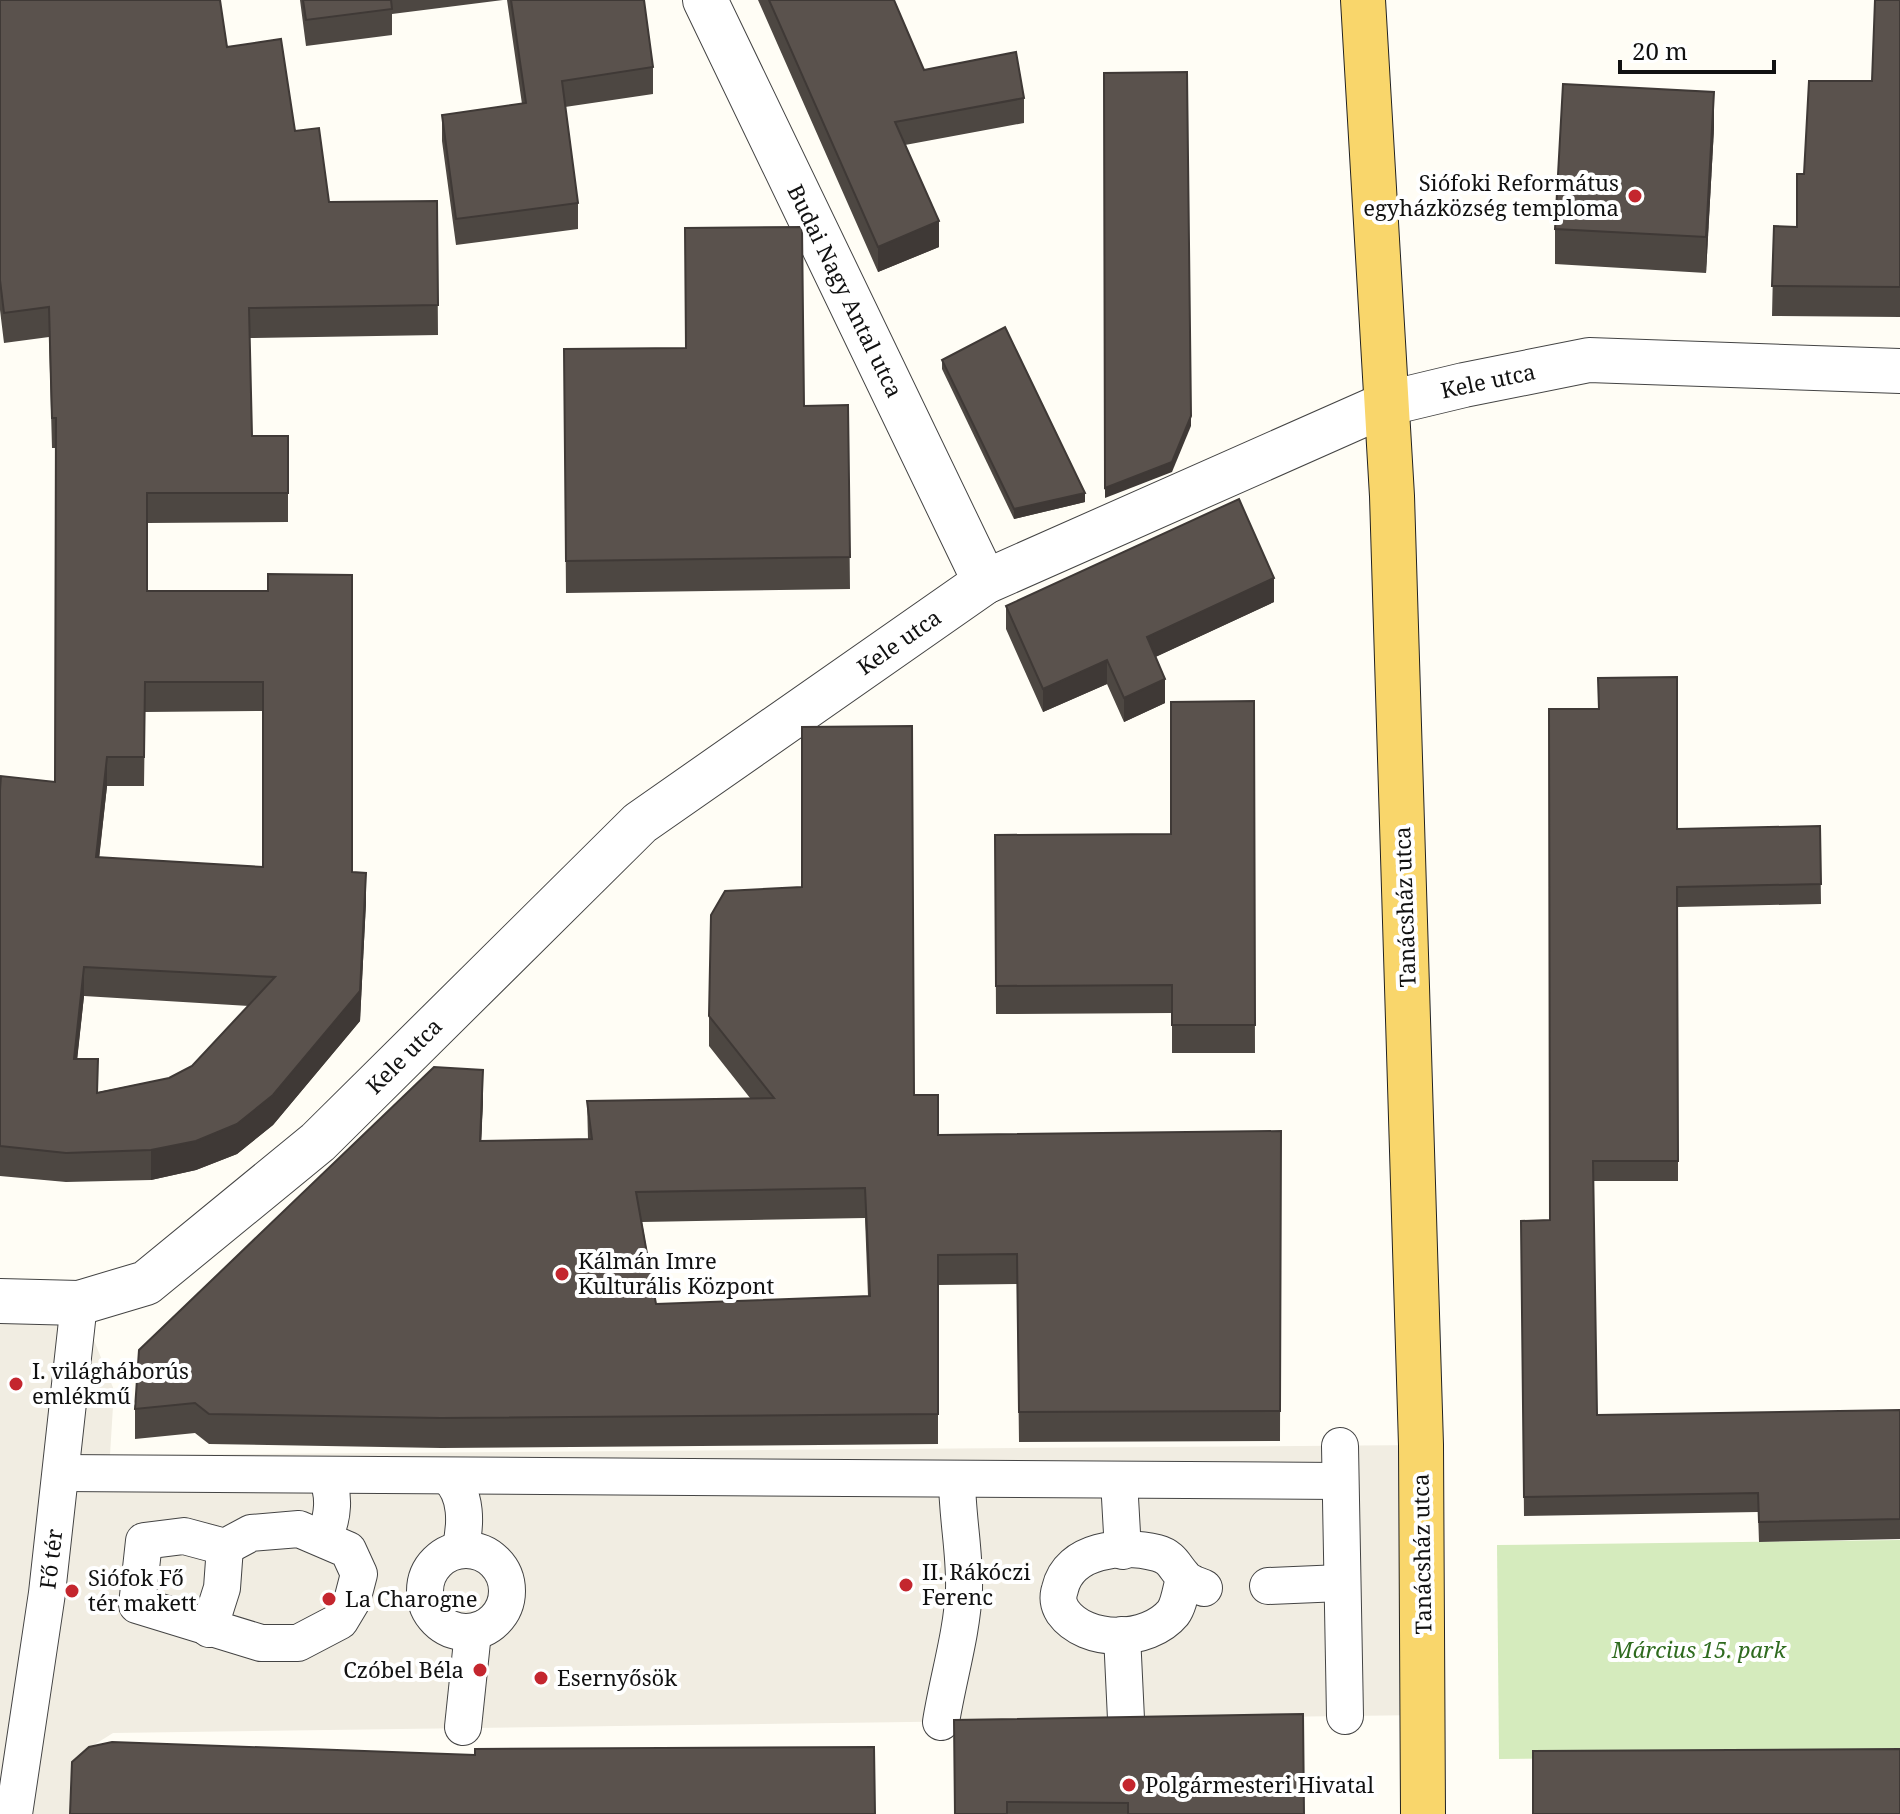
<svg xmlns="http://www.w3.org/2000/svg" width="1900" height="1814" viewBox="0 0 1900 1814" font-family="'Noto Serif',serif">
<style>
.green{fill:#d5ebbd}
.plaza{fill:#f1ede2}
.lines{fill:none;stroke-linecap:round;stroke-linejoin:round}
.pedestrian-casing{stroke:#444;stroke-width:38}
.minor-casing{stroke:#444;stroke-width:46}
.primary-casing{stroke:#222;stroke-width:46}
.pedestrian{stroke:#fff;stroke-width:36}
.minor{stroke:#fff;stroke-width:44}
.primary{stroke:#f9d66b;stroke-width:44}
.wall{fill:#4d4742;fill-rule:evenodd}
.shaded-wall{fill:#3f3936}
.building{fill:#5a524d;stroke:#3f3936;stroke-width:2;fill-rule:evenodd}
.poi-dot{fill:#c4262e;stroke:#fff;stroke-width:3}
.labels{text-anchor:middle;stroke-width:8;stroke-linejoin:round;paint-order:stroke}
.poi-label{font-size:22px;fill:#111;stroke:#fff;text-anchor:start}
.street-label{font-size:22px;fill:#111;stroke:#fff}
.park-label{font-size:22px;font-style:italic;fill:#2f6b1f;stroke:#fff}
</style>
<rect width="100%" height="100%" fill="#fffdf5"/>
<!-- green -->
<polygon class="green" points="1900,1540 1900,1755 1499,1759 1497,1545"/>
<!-- plaza -->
<polygon class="plaza" points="0,1301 79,1303 114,1390 110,1455 1421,1445 1424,1715 113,1733 89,1748 70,1814 0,1814"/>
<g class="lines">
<defs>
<g id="pedestrian">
<polyline points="1340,1446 1345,1716"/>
<polyline points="61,1473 1340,1481"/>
<path d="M447,1476C468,1493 466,1526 460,1550"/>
<polyline points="1119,1480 1123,1551"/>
<polygon points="299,1529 348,1550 359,1574 352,1601 340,1621 298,1643 261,1643 137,1605 144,1541 184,1536 225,1547 251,1533"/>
<path d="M324,1538C333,1518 336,1494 325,1475"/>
<circle cx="466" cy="1591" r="41"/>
<path d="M1184,1578C1181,1589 1179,1605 1173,1613C1148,1643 1086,1644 1063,1612C1058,1604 1057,1598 1060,1589C1069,1549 1122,1544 1157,1553C1172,1557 1174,1566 1183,1576C1187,1582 1197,1585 1204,1588"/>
<polyline points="1268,1586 1341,1583"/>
<polyline points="209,1629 222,1588 225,1547"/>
<polyline points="1122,1635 1126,1719"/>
<path d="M941,1722C948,1678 962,1634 964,1589C965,1552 957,1516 957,1479"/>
<polyline points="463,1727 473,1632"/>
<polyline points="14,1814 47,1593 79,1303"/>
</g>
<g id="minor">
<polyline points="705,0 985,582"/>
<polyline points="0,1301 79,1303 146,1283 318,1142 640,823 985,582 1389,403 1464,385 1589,360 1900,371"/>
</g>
<polyline id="primary" points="1363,0 1392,496 1421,1445 1423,1814"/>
</defs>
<!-- pedestrian casing -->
<use href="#pedestrian" class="pedestrian-casing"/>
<!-- minor casing -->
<use href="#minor" class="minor-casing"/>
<!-- primary casing -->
<use href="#primary" class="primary-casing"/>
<!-- pedestrian -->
<use href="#pedestrian" class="pedestrian"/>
<!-- minor -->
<use href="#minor" class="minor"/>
<!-- primary -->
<use href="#primary" class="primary"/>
</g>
<!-- wall -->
<g class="wall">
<path d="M0,0L227,47L295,131L329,202L437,201L438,335L249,338L252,436H288V522L147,523V591H268L352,872L366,902L360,1021L273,1125L237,1154L196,1170L151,1180L66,1182L0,1176V790L55,782V448H52L49,337L4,343L0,310ZM263,711V867L99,857L107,786H144L145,712ZM84,996L249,1006L192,1066L169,1078L98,1092L77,1059Z"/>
<polygon points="300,0 503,0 392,14 392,35 306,46"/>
<polygon points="507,0 644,0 653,67 653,94 565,107 578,203 578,229 456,245 442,141 442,115 522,104"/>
<polygon points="758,0 894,0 924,70 1024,98 1024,123 905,145 939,247 878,272"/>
<polygon points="1900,0 1900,317 1772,316 1774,226 1797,227 1804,174 1872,81"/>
<polygon points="1714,128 1706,273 1555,264 1555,229"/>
<polygon points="564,349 804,406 848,405 850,589 566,593"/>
<polygon points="942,360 1085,502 1014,519 942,369"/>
<polygon points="1274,602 1155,657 1165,703 1124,722 1107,684 1043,712 1006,629 1006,606"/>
<polygon points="1254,701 1255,1053 1172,1053 1172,1013 996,1014 995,835 1171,834"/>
<polygon points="1820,826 1821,904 1678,907 1678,1181 1593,1181 1597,1415 1900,1410 1900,1539 1759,1542 1758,1512 1524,1516 1521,1221 1550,1220 1677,829"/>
<path d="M709,1016L914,1095L938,1135L1281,1131L1280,1441L1019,1442L1017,1284L938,1285V1444L441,1448L209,1444L195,1433L135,1439V1409L483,1100L481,1141L588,1139L587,1101L750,1098L709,1046ZM865,1218L868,1296L656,1304L642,1222Z"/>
<polygon points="954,1720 1304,1814 955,1814"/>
</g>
<!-- shaded-wall -->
<g class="shaded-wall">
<polygon points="1714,92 1714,128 1706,273 1706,237"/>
<polygon points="939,221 939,247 878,272 878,247"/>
<polygon points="1191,416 1191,426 1172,472 1105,498 1105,488"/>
<polygon points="1085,493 1085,502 1014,519 1014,509"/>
<polygon points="1274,578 1274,602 1147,661 1147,637"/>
<polygon points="1107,660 1107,684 1043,712 1043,689"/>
<polygon points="1165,679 1165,703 1124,722 1124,698"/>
<polygon points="107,757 107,786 96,887 96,857"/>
<polygon points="366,873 366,902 360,1021 273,1125 237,1154 196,1170 151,1180 151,1150"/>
<polygon points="84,967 84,996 74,1089 74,1059"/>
<polygon points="483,1070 483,1100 480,1171 480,1141"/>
</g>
<!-- building -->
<g class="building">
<path d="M0,0H220L227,47L281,39L295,131L319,128L329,202L437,201L438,305L249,308L252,436H288V493H147V591H268V574L352,575V872L366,873L360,991L273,1095L237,1124L196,1141L151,1150L66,1153L0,1146V790L1,776L55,782L56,418H52L49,307L4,313L0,280ZM145,682H263V867L96,857L107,757H144ZM84,967L275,977L192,1066L169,1078L97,1093L98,1059H74Z"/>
<polygon points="303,0 391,0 392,9 306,20"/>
<polygon points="511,0 644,0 653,67 562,81 578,203 456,219 442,115 526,103"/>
<polygon points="769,0 894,0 924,70 1016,52 1024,98 895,122 939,221 878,247"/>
<polygon points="1875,0 1900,0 1900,287 1772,286 1774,226 1797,227 1797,174 1804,174 1809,81 1872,81"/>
<polygon points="1187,72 1191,416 1172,462 1105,488 1104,73"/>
<polygon points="1563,84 1714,92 1706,237 1555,229"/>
<polygon points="802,227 804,406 848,405 850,557 566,561 564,349 686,348 685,228"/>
<polygon points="1005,327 1085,493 1014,509 942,360"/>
<polygon points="1239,499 1274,578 1147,637 1165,679 1124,698 1107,660 1043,689 1006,606"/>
<polygon points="1677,677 1677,829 1820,826 1821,884 1677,887 1678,1161 1593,1161 1597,1415 1900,1410 1900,1519 1759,1522 1758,1493 1524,1497 1521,1221 1550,1220 1549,709 1599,709 1598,678"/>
<polygon points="1254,701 1255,1025 1172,1025 1172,985 996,986 995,835 1171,834 1171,702"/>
<path d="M912,726L914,1095H938V1135L1281,1131L1280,1411L1019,1412L1017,1254L938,1255V1414L441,1418L209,1414L195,1403L135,1409L139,1350L434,1067L483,1070L480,1141L592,1139L587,1101L774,1098L709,1016L711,915L725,891L802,887V727ZM865,1188L870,1296L656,1304L636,1192Z"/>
<polygon points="1303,1714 1304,1814 1128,1814 1128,1803 1007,1802 1007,1814 955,1814 954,1720"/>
<polygon points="112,1742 475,1755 475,1749 874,1747 875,1814 70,1814 72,1762 89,1747"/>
<polygon points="1900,1749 1900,1814 1533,1814 1533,1751"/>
</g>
<!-- markers -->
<g class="poi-dot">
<circle cx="1635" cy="196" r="8"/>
<circle cx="562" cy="1274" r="8"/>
<circle cx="16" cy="1384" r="8"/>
<circle cx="906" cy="1585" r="8"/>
<circle cx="72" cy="1591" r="8"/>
<circle cx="329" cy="1599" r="8"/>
<circle cx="480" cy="1670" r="8"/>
<circle cx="541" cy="1678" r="8"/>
<circle cx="1129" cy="1785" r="8"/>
</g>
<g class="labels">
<!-- poi labels -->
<g class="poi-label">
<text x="1619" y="191" text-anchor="end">Siófoki Református<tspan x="1619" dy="25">egyházközség temploma</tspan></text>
<text x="578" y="1269">Kálmán Imre<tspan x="578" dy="25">Kulturális Központ</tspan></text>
<text x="32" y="1379">I. világháborús<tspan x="32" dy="25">emlékmű</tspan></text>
<text x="922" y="1580">II. Rákóczi<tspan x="922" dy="25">Ferenc</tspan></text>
<text x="88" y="1586">Siófok Fő<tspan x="88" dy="25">tér makett</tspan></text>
<text x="345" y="1607">La Charogne</text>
<text x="464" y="1678" text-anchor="end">Czóbel Béla</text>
<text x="557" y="1686">Esernyősök</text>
<text x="1145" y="1793">Polgármesteri Hivatal</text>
</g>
<!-- street labels -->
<g class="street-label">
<text transform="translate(845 291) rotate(64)" y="8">Budai Nagy Antal utca</text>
<text transform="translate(1488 381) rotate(-12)" y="8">Kele utca</text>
<text transform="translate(899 642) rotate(-35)" y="8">Kele utca</text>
<text transform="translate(1405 907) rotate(-92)" y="8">Tanácsház utca</text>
<text transform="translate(404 1056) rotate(-45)" y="8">Kele utca</text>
<text transform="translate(1422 1554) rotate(-91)" y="8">Tanácsház utca</text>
<text transform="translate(51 1559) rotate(-83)" y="8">Fő tér</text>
</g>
<!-- park labels -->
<g class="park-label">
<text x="1699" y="1658">Március 15. park</text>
</g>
</g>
<!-- scale -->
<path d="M1620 60v12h154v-12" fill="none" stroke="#111111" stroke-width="4"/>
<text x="1632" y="60" font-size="24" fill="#111111" stroke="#ffffff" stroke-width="6" paint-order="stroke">20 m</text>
</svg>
